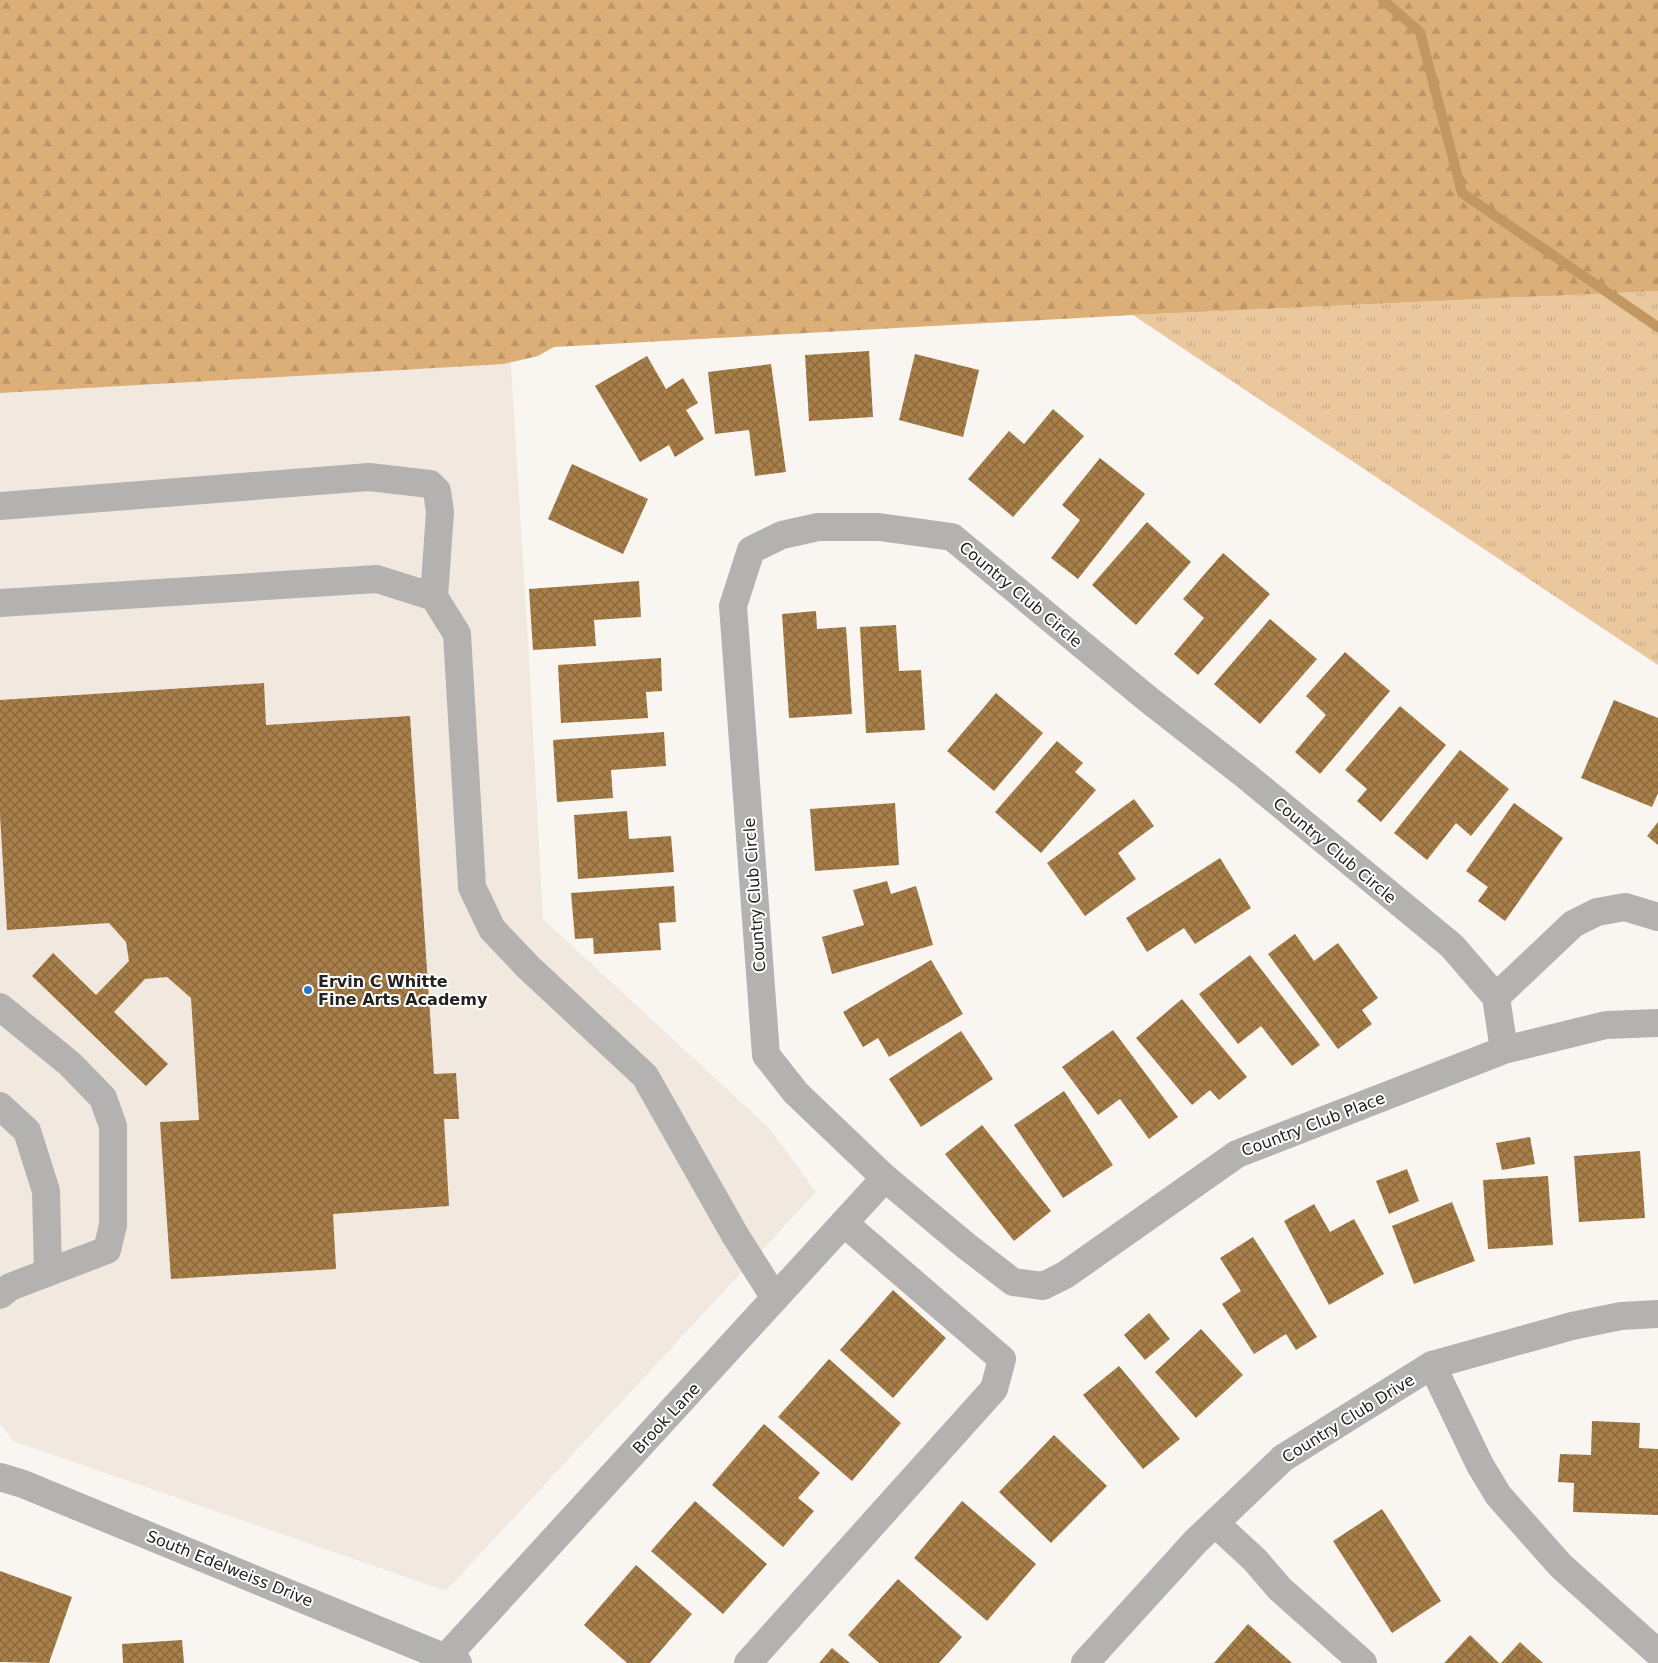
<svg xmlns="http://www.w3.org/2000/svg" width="1658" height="1663" viewBox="0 0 1658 1663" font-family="'DejaVu Sans',sans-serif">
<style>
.built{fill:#f1e9df}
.grass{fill:url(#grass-tufts)}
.forest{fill:url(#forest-firs)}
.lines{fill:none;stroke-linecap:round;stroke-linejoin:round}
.stream{stroke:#c29762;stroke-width:10}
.building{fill:url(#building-cross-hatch)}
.minor{stroke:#b4b2b1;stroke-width:28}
.poi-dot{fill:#2678c7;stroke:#fff;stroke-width:2}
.labels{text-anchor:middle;stroke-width:4;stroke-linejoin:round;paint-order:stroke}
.street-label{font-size:16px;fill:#232221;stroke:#fff}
.poi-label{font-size:16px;font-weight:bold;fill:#232221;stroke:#fff;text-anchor:start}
</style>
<defs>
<pattern id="grass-tufts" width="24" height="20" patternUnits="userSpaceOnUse" patternTransform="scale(1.25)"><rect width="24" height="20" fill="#eac79d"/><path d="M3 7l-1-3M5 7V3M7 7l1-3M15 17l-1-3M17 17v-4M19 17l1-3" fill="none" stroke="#c8ab87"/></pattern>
<pattern id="forest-firs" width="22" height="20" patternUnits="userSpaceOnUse" patternTransform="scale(1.25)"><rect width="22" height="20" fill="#dcaf79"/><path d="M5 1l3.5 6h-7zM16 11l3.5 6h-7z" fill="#bc9668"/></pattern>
<pattern id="building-cross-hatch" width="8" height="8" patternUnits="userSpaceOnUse" patternTransform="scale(1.25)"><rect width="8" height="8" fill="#a87e49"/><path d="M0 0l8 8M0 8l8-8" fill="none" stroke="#88673c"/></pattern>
</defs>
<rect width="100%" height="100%" fill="#f9f6f2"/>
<!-- built -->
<polygon class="built" points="510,351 528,640 543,919 769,1128 816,1192 446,1591 13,1441 0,1424 0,380"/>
<!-- grass -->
<polygon class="grass" points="1658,291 1658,665 1133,315"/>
<!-- forest -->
<polygon class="forest" points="0,0 1658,0 1658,291 1133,315 554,347 538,356 504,364 0,393"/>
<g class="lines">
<!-- stream -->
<polyline class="stream" points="1383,0 1420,32 1462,193 1658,327"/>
</g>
<!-- building -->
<g class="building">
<polygon points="869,351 873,417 809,421 805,355"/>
<polygon points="915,354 979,370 963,437 899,420"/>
<polygon points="647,356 666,389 683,378 698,403 686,410 704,439 675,457 669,445 640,462 595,386"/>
<polygon points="771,364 786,472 755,476 749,430 715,434 708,372"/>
<polygon points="1053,409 1084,436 1013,517 968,479 1009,431 1024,444"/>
<polygon points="1100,458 1145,494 1078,579 1051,558 1080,520 1062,505"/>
<polygon points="572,464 648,499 623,554 548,519"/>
<polygon points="1147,522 1191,562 1136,625 1092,585"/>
<polygon points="1223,553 1270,594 1198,675 1174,654 1204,618 1183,599"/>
<polygon points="639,581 641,617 594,620 596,646 533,650 529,589"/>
<polygon points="816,611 817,629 846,627 852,714 789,718 782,614"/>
<polygon points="1270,619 1317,659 1260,724 1214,684"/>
<polygon points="896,625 899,671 921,670 925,730 866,733 860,627"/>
<polygon points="1345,652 1390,691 1320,774 1295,752 1326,715 1306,696"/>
<polygon points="661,658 662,691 646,692 648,718 561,723 558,665"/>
<polygon points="264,683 266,725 410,716 434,1074 456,1073 459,1119 444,1119 449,1206 333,1214 336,1269 171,1279 160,1122 199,1120 191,998 167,977 145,979 114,1012 168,1064 146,1086 32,976 53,953 96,995 129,961 126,942 109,923 7,930 0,815 0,700"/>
<polygon points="996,693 1043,733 994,791 947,751"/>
<polygon points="1614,700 1658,718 1658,793 1652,807 1581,778"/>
<polygon points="1400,706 1446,745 1381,822 1357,801 1367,789 1345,770"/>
<polygon points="664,732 666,766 611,770 613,798 557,802 553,740"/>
<polygon points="1057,741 1083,763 1075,772 1096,790 1041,853 995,812"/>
<polygon points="1460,750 1509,789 1471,836 1456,823 1427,860 1394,833"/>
<polygon points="1134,799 1154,826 1118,853 1136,879 1085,916 1047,863"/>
<polygon points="895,803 899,865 815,871 810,809"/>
<polygon points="1514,803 1563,838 1505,921 1478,901 1488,887 1466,871"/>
<polygon points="627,811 629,839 671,836 674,872 578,879 574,815"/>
<polygon points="1658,822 1658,845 1647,836"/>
<polygon points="1220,858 1251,908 1195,944 1184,928 1147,952 1126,918"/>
<polygon points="887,881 891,894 916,886 933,945 832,974 822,937 864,925 853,890"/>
<polygon points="674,886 676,922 659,923 661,950 594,954 593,938 575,939 571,893"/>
<polygon points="1295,934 1314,961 1338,943 1378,998 1362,1010 1372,1024 1338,1049 1268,954"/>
<polygon points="1250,955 1320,1045 1292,1066 1261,1026 1238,1044 1199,994"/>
<polygon points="931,960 963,1014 889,1057 878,1038 863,1047 843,1012"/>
<polygon points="1182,999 1247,1077 1219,1100 1210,1090 1192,1105 1136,1038"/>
<polygon points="1113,1030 1178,1117 1149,1139 1120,1099 1098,1115 1062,1067"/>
<polygon points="961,1031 993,1079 921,1127 889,1079"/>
<polygon points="1064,1091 1113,1165 1063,1198 1014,1125"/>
<polygon points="982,1125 1051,1211 1014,1241 945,1154"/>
<polygon points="1530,1137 1535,1164 1502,1170 1496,1143"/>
<polygon points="1640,1151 1645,1218 1579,1222 1574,1156"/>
<polygon points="1407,1169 1419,1201 1389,1214 1376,1181"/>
<polygon points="1548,1176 1553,1245 1488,1249 1483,1180"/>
<polygon points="1452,1202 1475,1261 1414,1284 1392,1226"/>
<polygon points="1314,1204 1330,1232 1354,1219 1384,1274 1329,1305 1284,1221"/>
<polygon points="1253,1237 1317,1337 1296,1350 1286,1334 1254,1354 1222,1304 1241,1291 1220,1258"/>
<polygon points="893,1290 946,1338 893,1398 840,1350"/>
<polygon points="1149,1313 1170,1339 1145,1360 1124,1335"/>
<polygon points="1201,1329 1243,1375 1196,1418 1155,1372"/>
<polygon points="829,1359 901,1423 852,1481 778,1417"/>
<polygon points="1119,1366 1180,1439 1143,1469 1083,1395"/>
<polygon points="1592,1421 1640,1423 1639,1448 1658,1449 1658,1515 1573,1512 1574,1483 1558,1482 1560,1454 1591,1455"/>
<polygon points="764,1424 820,1473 798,1498 814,1511 783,1547 712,1485"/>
<polygon points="1054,1435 1107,1486 1051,1543 999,1492"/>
<polygon points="695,1501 767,1564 723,1614 651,1551"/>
<polygon points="962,1501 1036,1564 987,1621 914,1558"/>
<polygon points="1382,1509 1441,1601 1392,1633 1333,1541"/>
<polygon points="636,1565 692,1614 650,1663 627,1663 584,1625"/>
<polygon points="0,1571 72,1597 49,1663 0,1662"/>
<polygon points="898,1579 962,1637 939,1663 879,1663 848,1635"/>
<polygon points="1248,1624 1292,1663 1214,1663"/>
<polygon points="1470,1635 1499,1663 1444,1663"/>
<polygon points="182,1640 184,1663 123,1663 122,1644"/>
<polygon points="1520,1642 1543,1663 1501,1663"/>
<polygon points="832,1648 850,1663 819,1663"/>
</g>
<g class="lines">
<!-- minor -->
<g class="minor">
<polyline points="0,506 369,477 430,484 437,491 440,512 434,597"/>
<polyline points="0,603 377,579 434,597 457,634 472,887 492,929 528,967 645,1076 735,1235 775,1298"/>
<polyline points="1496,997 1573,924 1597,912 1625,907 1658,917"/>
<polyline points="0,1007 70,1064 103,1098 113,1126 113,1225 107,1250 10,1287 0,1295"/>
<polyline points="1504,1050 1496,997 1452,946 1245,775 1149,700 952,537 879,527 818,527 782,535 751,550 733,606 766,1055 796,1093 885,1178 965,1245 1013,1282 1043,1286 1065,1275 1237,1154 1504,1050 1606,1025 1658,1023"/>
<polyline points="0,1106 27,1131 46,1191 48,1272"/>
<polyline points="1432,1365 1480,1465 1498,1495 1561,1566 1658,1653"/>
<polyline points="0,1477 23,1484 458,1663"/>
<polyline points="1215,1523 1255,1560 1280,1589 1363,1663"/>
<polyline points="446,1657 885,1178"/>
<polyline points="748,1663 994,1389 1002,1359 844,1223"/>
<polyline points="1085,1663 1196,1541 1283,1458 1432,1365 1572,1326 1621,1316 1658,1314"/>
</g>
</g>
<!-- markers -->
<circle class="poi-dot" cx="308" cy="990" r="5"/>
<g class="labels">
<!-- street labels -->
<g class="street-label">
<text transform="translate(1021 594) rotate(40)" y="6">Country Club Circle</text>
<text transform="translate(1335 850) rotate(40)" y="6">Country Club Circle</text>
<text transform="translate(754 895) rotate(-94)" y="6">Country Club Circle</text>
<text transform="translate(1313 1124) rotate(-21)" y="6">Country Club Place</text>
<text transform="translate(666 1418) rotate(-47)" y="6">Brook Lane</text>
<text transform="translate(1348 1418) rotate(-32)" y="6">Country Club Drive</text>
<text transform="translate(230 1568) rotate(22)" y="6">South Edelweiss Drive</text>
</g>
<!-- poi labels -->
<g class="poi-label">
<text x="318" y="987">Ervin C Whitte<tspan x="318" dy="18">Fine Arts Academy</tspan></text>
</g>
</g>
</svg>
